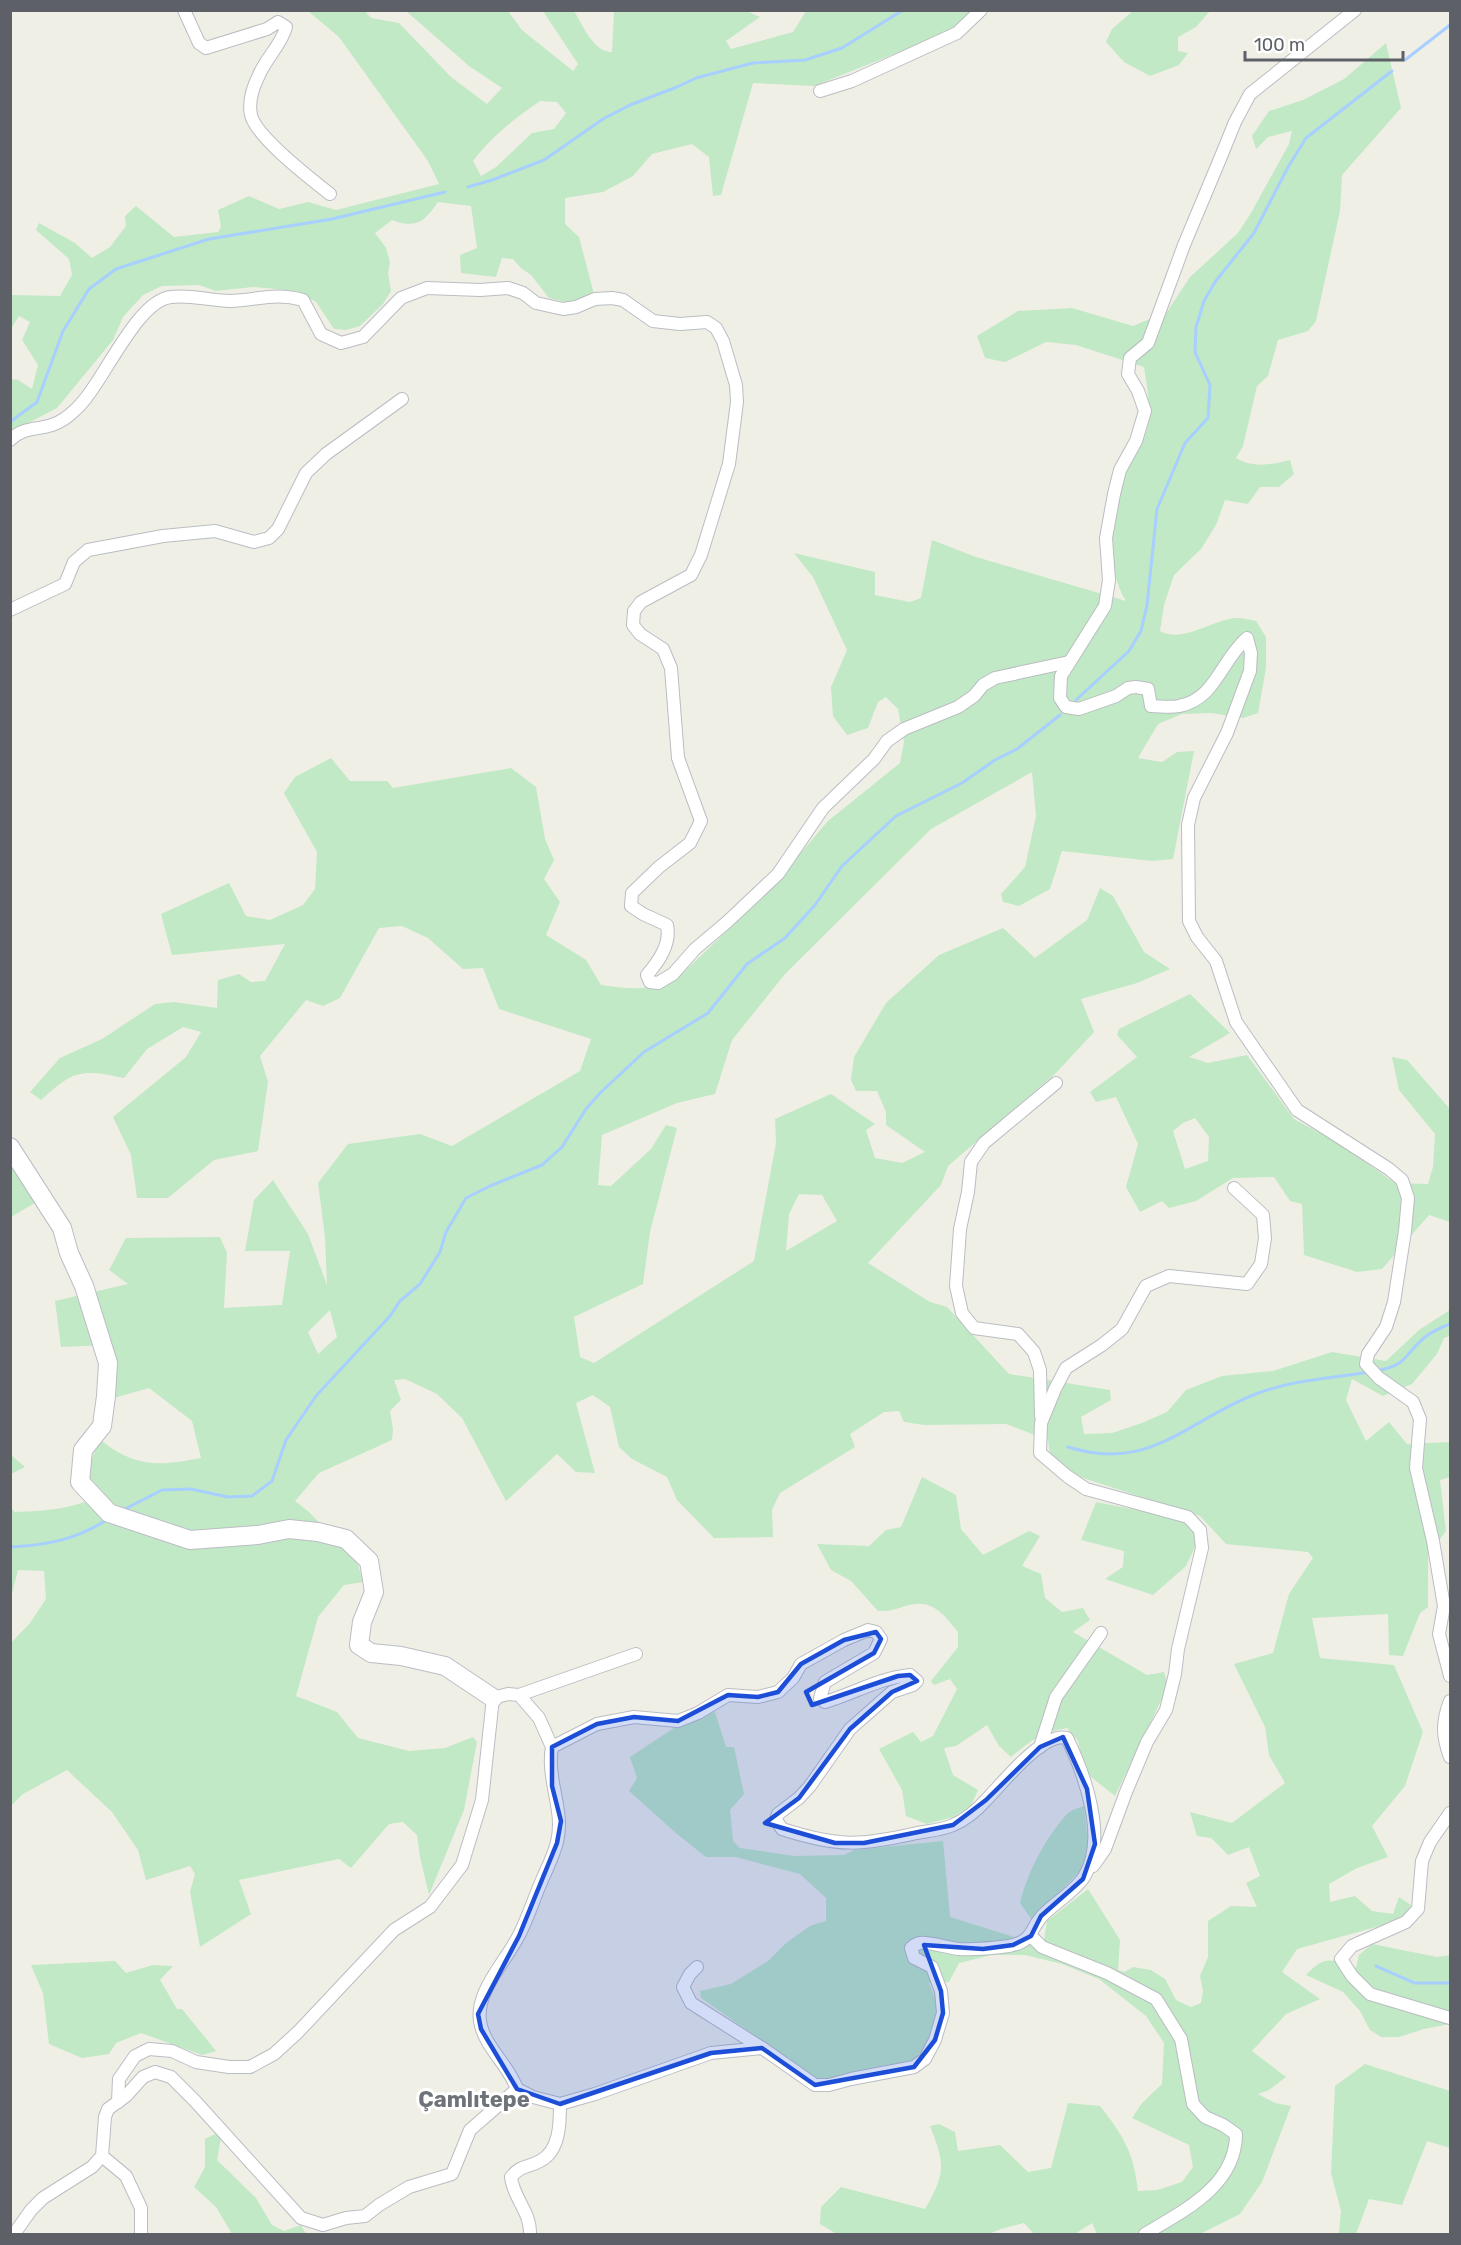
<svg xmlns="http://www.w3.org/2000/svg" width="1461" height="2245" viewBox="0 0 1461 2245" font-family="Rubik,sans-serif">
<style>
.green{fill:#c1e9c5;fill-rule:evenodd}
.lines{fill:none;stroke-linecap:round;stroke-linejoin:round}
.stream{stroke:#a7cfff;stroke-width:3}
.street-casing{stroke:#babdc2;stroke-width:14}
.secondary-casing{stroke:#bbbdc4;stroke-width:20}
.street{stroke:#fff;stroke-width:12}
.secondary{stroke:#fff;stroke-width:18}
.marked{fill:#1d4ed8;fill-opacity:0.2;stroke:#1d4ed8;stroke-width:4.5;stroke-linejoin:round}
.labels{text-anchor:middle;stroke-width:6;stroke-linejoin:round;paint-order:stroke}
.district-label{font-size:22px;font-weight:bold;fill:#6e7279;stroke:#fff}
</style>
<rect width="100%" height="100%" fill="#f0efe6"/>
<!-- green -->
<g class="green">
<path d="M744,10L760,17L726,41L731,49L793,32L806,11H973L947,33L814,86L753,83L721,195L713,196L709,157L692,144L652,154L633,176L603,192L565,198V224L579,237L594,294L570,303L549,298L531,275L521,268L513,259L502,258L496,277L461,273L460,255L477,248L471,206L438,202C424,222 417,229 392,220L375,233L386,248L390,262L388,273L391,291L383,304L360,326L346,330L334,329L316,302L296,291L253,287L216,291L199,285L162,286L143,295L123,317L113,340L57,408L11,432V379L18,380L32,389L38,365L22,340L30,322L19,316L11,329V295L60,296L72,275L69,259L36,230L39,223L75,243L92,258L110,247L126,226L125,216L136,206L174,237L218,232L221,227L218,210L249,196L279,209L308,202L336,210L439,184L428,161L339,37L308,11H365L371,18L399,23L451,77L487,104L502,88L469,66L406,11H508L522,30L573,71L578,64L543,11H574C583,25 593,52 612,52L614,11ZM540,101L557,102L566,113L554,129L532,133L496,167L481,176L473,161C492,136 514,119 540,101Z"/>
<polygon points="1134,10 1210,10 1210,11 1196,27 1178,37 1178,51 1188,53 1179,65 1150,76 1124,62 1106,42 1112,29"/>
<path d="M1386,43L1401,108L1342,175L1340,211L1316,321L1308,331L1278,340L1268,376L1257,386L1243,446L1236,458C1253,468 1271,465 1290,460L1294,474L1279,487H1260L1248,504L1225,500L1216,525L1201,549L1174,575L1164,605L1160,631C1182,644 1213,619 1237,618C1243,618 1250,620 1256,621L1266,637V668L1258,713L1243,718L1211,713L1182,714L1158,724L1138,758L1162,762L1177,752L1194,751L1173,859L1152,861L1062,851L1050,889L1019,906L1003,902L1001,894L1025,867L1036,816L1032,772L931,829L785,974L732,1040L715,1094L677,1103L602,1135L598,1185L611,1186L651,1149L666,1125L677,1128L650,1232L643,1284L574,1317L580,1357L594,1363L754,1261L776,1143L775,1119L831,1094L875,1124L866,1130L875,1158L902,1163L925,1152L886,1125V1112L877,1091H856L851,1080L854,1057L886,1003L939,955L1003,928L1035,958L1087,920L1100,888L1113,896L1144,952L1170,969L1137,983L1081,999L1094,1032L1056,1073L948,1166L941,1185L868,1263L930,1302L947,1307L1009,1374L1110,1390L1111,1400L1081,1417L1084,1434L1112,1433L1142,1423L1167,1412L1186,1390L1222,1376L1273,1371L1332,1352L1386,1361L1419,1330L1450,1310V1336L1444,1338L1437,1354L1412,1384L1383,1396L1352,1379L1346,1400L1366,1441L1389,1422L1407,1444L1450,1442V1477L1440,1480L1446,1531L1428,1555V1607L1420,1613L1403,1656L1389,1655L1388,1614L1312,1618L1320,1658L1394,1665L1423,1732L1405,1786L1372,1826L1388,1857L1357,1868L1329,1884L1330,1902L1355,1896L1372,1911L1393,1914L1399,1897L1411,1905L1405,1919L1297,1949L1282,1972L1320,1999L1286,2014L1252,2051L1286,2077L1269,2090L1258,2094L1275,2103L1291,2106L1262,2182L1240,2214L1200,2234H1097L1092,2223L1075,2234H1034L1024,2223L1001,2229L989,2234H837L820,2224L821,2207L841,2187L925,2209C946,2173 945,2164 930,2126L939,2124L955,2132L958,2151L1000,2145L1028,2172L1051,2168L1068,2103L1100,2106C1123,2135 1134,2153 1138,2191L1157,2190L1182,2182L1193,2167L1189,2145L1132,2118L1142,2103L1162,2084L1164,2043L1146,2016L1099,1979L1062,1964L1025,1955H992L959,1963L949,1982L929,1983L939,2008L932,2040L912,2062L820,2081L701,1998L700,1991L731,1984L768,1961L786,1943L810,1926L826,1921V1898L800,1874L736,1857H706L677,1834L629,1791L637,1778L630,1757L680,1724L715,1712L726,1747H734L744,1794L730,1810L733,1841L740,1848L794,1856L844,1855L854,1850L943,1841L950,1917L1043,1946L1047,1921L1088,1889L1120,1940L1118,1970L1124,1972L1133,1967L1151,1970L1165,1979L1176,2000L1191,2007L1201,2003L1203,1991L1200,1976L1208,1957V1921L1231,1906L1257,1907L1246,1883L1260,1876L1249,1847L1228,1855L1211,1838L1197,1836L1190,1812L1232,1823L1285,1783L1269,1755L1265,1727L1234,1664L1273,1653L1289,1594L1313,1558L1308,1552L1226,1544L1200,1516L1080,1477L1050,1455L1048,1440L1006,1424L924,1425L904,1422L899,1411L884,1412L850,1434L855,1447L780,1493L772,1510L773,1537L714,1538L677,1500L667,1477L632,1459L619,1447L610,1407L593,1395L576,1403L595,1473L576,1472L557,1454L506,1501L462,1418L437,1394L405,1379L394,1380L401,1400L390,1411L393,1429L392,1440L319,1473L295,1501L309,1512L357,1561L363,1582L344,1585L318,1617L296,1696L337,1712L358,1738L409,1751L445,1748L473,1737L477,1742L464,1810L429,1895L420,1857L417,1835L403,1822L389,1824L351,1868L339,1859L239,1880L251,1914L200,1947L190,1892L195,1874L190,1866L146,1880L138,1850L112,1812L67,1770L23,1794L11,1806V1643L30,1623L46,1599L44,1571L18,1570L11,1597V1508L15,1512C46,1511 73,1509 101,1495C98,1492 93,1488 91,1484C86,1470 93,1451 102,1441C135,1468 161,1466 201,1458L192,1421L149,1388L114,1398L108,1345L61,1347L55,1301L128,1284L109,1270L126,1238L220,1237L227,1253L224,1308L282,1305L290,1251H245L254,1200L273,1180L308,1234L327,1285L325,1237L318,1183L348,1144L420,1134L452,1146L580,1071L591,1039L499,1009L483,968L463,969L428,938L402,926L379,928L340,998L323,1006L306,1000L260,1056L268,1082L258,1151L214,1160L168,1198H137L131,1155L113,1117L186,1057L201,1032L183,1027L147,1049L124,1078C81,1069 74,1070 41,1100L30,1092L60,1058L102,1039L155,1004L174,1002L217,1008L218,980L239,974L251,982L265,981L285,944L172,955L161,914L229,883L246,916L270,920L303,905L315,889L317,852L284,793L295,777L331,758L350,781H387L393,788L511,768L536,787L545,839L554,860L544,879L560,902L546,935L586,960L601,985C625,989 649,990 672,983L763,897L828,821L900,763L904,742L898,709L886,697L878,702L868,728L847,735L833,716L831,687L847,650L813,577L794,553L875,572V595L910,602L921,598L932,540L976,557L1126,601C1104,568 1110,504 1126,468C1131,457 1140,447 1145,436C1153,415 1147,388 1144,367L1076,345L1046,342L1005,362L985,358L977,336L1018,311L1072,308L1133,326L1167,312L1190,277L1238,233L1251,213L1289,144L1292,131L1268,137L1256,149L1252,136L1269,111L1303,100L1344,79ZM799,1194L822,1195L837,1221L786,1251L789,1214ZM330,1310L337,1337L318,1354L308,1332Z"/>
<path d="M1190,994L1230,1033L1189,1057L1208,1063L1247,1055L1294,1119L1338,1143L1395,1183L1428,1184L1433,1167L1435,1134L1399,1090L1392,1057L1407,1060L1450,1109V1222L1429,1215L1382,1269L1357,1272L1304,1255L1302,1204L1290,1201L1274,1177L1233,1178L1196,1201L1169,1208L1162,1201L1140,1212L1126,1187L1138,1144L1116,1097L1096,1102L1090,1092L1137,1057L1117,1035L1119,1029ZM1195,1118L1209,1137L1208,1161L1185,1169L1173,1131L1183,1123Z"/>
<polygon points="10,1163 38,1201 11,1217 10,1217"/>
<polygon points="11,1455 25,1467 11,1474"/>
<path d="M922,1477L956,1495L961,1529L983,1555L1029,1531L1040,1536L1022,1566L1041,1574L1045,1598L1062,1612L1083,1608L1090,1620L1073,1632L1147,1675L1164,1672L1168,1686L1115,1796L1091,1777L1083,1764L1078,1741L1067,1728C1040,1733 1032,1740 1011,1757L999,1746L987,1725L956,1746L944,1748L953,1775L978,1790L971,1806L953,1817L927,1824L906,1816L902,1790L879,1749L913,1732L921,1742L933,1736L957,1689L950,1679L934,1685L931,1681L958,1647V1632C947,1619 936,1602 916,1604C901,1605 897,1612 878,1611L851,1581L831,1570L817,1544L869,1546L886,1530L901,1527Z"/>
<polygon points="1096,1502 1172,1517 1186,1523 1195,1535 1196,1545 1186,1566 1153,1595 1105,1579 1123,1567 1124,1551 1081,1540"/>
<path d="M1084,1806L1089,1851L1083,1868L1032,1920L1020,1903C1027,1873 1046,1837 1067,1814C1071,1810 1079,1808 1084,1806Z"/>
<path d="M1372,1944L1437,1957L1450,1955V2024L1424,2029L1399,2037H1381L1370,2030L1360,2011L1343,1992L1306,1975C1326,1954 1330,1960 1356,1968L1359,1955Z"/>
<polygon points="115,1961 126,1973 153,1965 173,1966 160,1980 177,2009 182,2009 216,2051 202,2055 141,2033 116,2043 109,2054 82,2058 49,2044 43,1993 31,1965"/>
<polygon points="1365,2064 1450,2091 1450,2148 1427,2141 1402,2205 1369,2199 1356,2234 1339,2234 1341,2211 1331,2173 1335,2086"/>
<polygon points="215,2134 221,2138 217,2160 256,2198 272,2225 284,2231 301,2225 306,2234 232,2234 216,2207 194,2187 205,2167 205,2139"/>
</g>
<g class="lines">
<!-- stream -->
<g class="stream">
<polyline points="1405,60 1450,25"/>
<polyline points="468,187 492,180 544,160 603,119 630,105 677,87 696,78 753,63 805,60 842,48 903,10"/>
<polyline points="10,422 37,402 63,331 89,289 116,269 209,239 332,219 445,192"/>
<polyline points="1076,700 1129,651 1141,631 1147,605 1157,509 1185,443 1208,418 1210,385 1195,352 1196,327 1204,301 1215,282 1254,233 1287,169 1306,138 1392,71"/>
<path d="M1376,1371C1409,1365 1403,1355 1425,1337C1433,1331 1442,1327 1450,1324"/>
<path d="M1068,1447C1151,1473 1187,1420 1256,1394C1291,1380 1333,1378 1370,1372"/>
<polyline points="125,1509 162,1490 191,1489 228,1497 252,1496 272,1481 286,1440 316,1396 390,1316 400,1301 420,1284 440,1252 446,1232 466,1198 490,1186 542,1165 562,1147 586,1109 600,1093 644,1052 708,1013 747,964 785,938 815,905 842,866 896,816 962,783 995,760 1017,749 1060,715"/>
<path d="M10,1547C47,1545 74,1540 105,1521"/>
<polyline points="1376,1966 1415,1983 1450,1983"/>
</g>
<defs>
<g id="street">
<path d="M184,10L199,43L206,48L267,29L278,22L286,27C282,44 266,58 259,75C253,87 248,101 251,115C256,137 311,179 330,194"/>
<path d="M1355,10L1250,94L1235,122L1220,159L1184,245L1148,343L1130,358L1128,374L1138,391L1145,411L1136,441L1120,470L1114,494L1106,538L1109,580L1105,606L1061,676L1060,698L1066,707L1079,709L1116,696L1128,688L1136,687L1148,689L1151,706C1160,706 1170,708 1179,706C1216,699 1221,660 1247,638L1251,653L1250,671L1227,733L1194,798L1188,825L1189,921L1197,937L1216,961L1236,1022L1297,1110L1389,1169L1402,1180L1408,1198L1405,1231L1394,1302L1386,1327L1368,1354L1366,1364L1379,1378L1413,1402L1420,1419L1416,1468L1433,1541L1444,1606L1439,1634L1450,1676"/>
<polyline points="820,91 852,81 957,33 981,10"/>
<path d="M10,440C23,427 36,430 52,425C61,422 68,417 75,410C102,387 135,301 171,297C188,294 212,301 230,301C258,300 275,292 303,300L321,334L341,343L363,337L401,298L427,288L480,290L508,288L523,293L536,303L563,309L576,307L595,299L612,298L623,300L653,321L680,324L707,322L716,328L723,341L736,385L737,402L729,464L701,555L691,575L641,602L634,611L633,625L640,634L663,649L671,668L678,758L701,821L690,843L659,867L632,893L631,906L643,914L667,925C671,944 659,961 647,975L650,982L658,983L673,974L695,949L727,922L778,874L823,808L874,759L887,741L904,729L958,707L974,696L983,685L995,678L1069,662"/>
<polyline points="10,610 65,584 74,562 88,550 163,536 215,531 254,542 269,538 278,529 306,473 326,454 402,399"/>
<polyline points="1041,1416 1040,1370 1034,1352 1018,1334 974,1328 962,1313 956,1286 960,1229 968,1192 971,1162 984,1143 1056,1083"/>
<path d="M868,1630L876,1632L881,1639L874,1653L825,1682L820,1698L825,1702C855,1693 879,1678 910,1675L917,1681L913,1685L892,1692L850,1729L810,1786L799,1798L778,1814L776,1820L782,1829C838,1847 860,1846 917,1833C928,1831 942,1830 953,1825C965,1820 977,1810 986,1800C1001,1785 1043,1731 1067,1738C1085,1775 1108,1839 1084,1877C1075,1891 1056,1902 1044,1914C1030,1927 1035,1941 1009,1946C993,1948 976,1950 959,1949C949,1948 927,1941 919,1943C916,1944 913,1946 911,1948L914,1958L932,1967L941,1991L943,2013L935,2040L925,2059L914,2067L851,2079L829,2085H815L762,2048L711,2053L595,2094L560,2104L533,2097L517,2089C509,2066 487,2049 481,2026C472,1994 506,1962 519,1935C528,1918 534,1898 542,1880C547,1868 554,1855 557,1842C565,1810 546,1780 552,1747L597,1724L634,1717L678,1721L698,1713L728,1695L758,1697L778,1692L793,1678L801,1664L844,1640Z"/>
<polyline points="519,1695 636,1654"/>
<path d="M1450,1701C1442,1722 1442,1736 1450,1757"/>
<polyline points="1040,1747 1056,1697 1101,1633"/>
<polyline points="1450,1813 1430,1842 1422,1861 1418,1909 1406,1922 1352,1946 1341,1959 1352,1976 1370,1994 1450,2018"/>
<polyline points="1093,1866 1105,1849 1126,1792 1147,1742 1166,1710 1175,1674 1178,1649 1202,1548 1200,1530 1188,1517 1086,1489 1067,1476 1040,1453 1041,1423 1055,1389 1066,1368 1102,1345 1122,1329 1146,1286 1169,1276 1247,1284 1261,1264 1265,1238 1263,1215 1234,1188"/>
<path d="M1031,1936L1042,1947L1107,1973L1156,1999L1181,2039L1193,2104L1205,2117L1223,2125L1236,2134C1236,2186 1183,2211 1145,2234"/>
<polyline points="697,1967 690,1974 683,1987 691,2003 762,2048"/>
<polyline points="118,2102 119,2079 135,2056 149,2049 172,2051 196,2062 229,2067 250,2067 274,2054 298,2032 394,1930 430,1907 462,1865 482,1800 493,1698 508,1694 519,1695 539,1718 552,1747"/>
<polyline points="102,2156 126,2176 141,2208 141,2234"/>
<polyline points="14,2234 31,2210 43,2198 92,2167 102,2156 105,2117 108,2109 126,2096 143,2077 155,2072 171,2077 195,2101 301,2218 323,2225 346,2218 365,2216 379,2205 409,2187 452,2174 470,2130 517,2089"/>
<path d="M530,2234C531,2212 513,2198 511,2177C522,2164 528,2168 540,2161C560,2151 560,2123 560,2104"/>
</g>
<polyline id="secondary" points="10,1147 62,1228 69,1253 84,1286 108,1363 106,1396 102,1426 83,1450 80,1482 109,1513 190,1540 258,1535 289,1529 318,1532 346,1539 369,1561 374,1592 362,1622 359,1645 371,1653 401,1656 445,1666 493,1698"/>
</defs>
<!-- street casing -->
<use href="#street" class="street-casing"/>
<!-- secondary casing -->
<use href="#secondary" class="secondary-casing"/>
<!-- street -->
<use href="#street" class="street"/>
<!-- secondary -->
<use href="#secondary" class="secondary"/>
</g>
<!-- marked area -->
<path class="marked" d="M876,1632L881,1639L874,1653L806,1692L812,1705L898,1676L910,1675L917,1681L892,1692L850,1729L799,1798L765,1823L835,1843H864L953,1825L986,1800L1040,1747L1063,1737L1087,1789L1095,1844L1083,1879L1041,1916L1031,1936L1013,1945L983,1949L924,1945L941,1991L943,2013L935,2040L914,2067L815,2085L762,2048L711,2053L560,2104L517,2089L481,2029L478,2014L519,1936L557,1843L561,1821L552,1786V1747L597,1724L634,1717L678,1721L728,1695L758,1697L778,1692L801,1664L844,1640Z"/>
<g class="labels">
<!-- district labels -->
<g class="district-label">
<text x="474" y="2107">Çamlıtepe</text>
</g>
</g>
<!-- border -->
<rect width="1461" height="2245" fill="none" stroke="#5d6067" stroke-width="24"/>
<!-- scale -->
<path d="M1245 51v9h158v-9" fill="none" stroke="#5d6067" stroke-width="3"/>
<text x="1254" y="51" font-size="18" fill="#5d6067" stroke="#ffffff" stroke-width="4.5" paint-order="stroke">100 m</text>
</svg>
